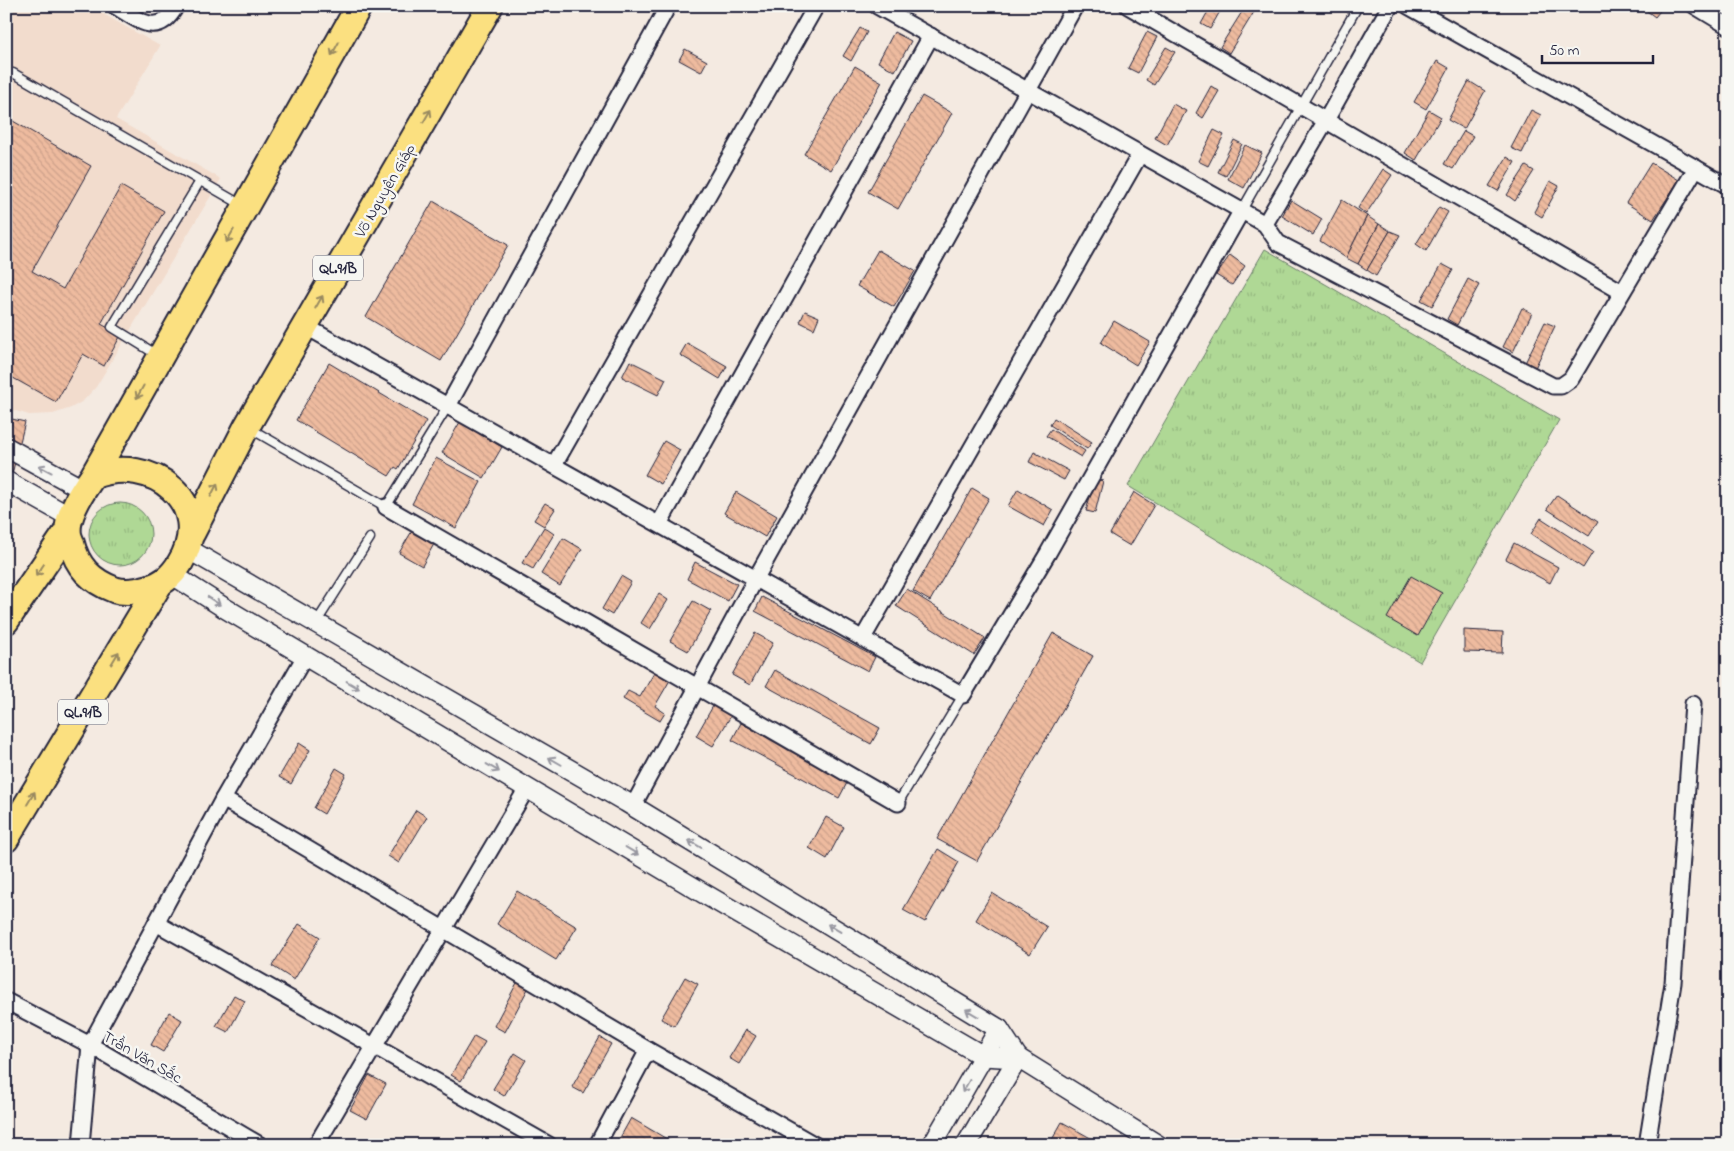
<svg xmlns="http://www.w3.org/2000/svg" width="1734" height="1151" viewBox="0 0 1734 1151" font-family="'Indie Flower',sans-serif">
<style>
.built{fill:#f2dccd}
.grass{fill:url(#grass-tufts);stroke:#687d68}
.building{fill:url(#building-back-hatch);stroke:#22223b}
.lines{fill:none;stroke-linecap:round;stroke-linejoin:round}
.service-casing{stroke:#22223b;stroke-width:11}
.minor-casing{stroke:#22223b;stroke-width:19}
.tertiary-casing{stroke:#22223b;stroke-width:22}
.trunk-casing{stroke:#22223b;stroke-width:29}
.service{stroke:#f6f6f2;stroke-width:8}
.minor{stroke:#f6f6f2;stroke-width:15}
.tertiary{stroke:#f6f6f2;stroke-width:19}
.trunk{stroke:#fbe080;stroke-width:25}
.oneway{stroke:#998a61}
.oneway2{stroke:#9797a0}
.labels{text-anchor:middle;stroke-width:5;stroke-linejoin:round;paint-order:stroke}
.shield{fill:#f6f6f2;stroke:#626272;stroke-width:1}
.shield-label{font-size:15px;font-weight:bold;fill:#22223b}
.street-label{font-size:16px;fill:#22223b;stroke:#f6f6f2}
</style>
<defs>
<pattern id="grass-tufts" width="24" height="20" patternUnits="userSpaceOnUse" patternTransform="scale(1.25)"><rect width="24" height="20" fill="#afd895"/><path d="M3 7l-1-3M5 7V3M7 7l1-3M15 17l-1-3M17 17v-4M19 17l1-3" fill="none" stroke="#96b981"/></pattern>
<pattern id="building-back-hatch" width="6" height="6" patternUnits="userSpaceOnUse" patternTransform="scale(1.25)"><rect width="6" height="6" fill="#eebb9f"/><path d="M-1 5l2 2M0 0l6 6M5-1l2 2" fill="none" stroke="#cca08a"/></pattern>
</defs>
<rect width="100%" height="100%" fill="#f4eae1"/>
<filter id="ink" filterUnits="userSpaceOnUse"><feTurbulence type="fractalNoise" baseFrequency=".02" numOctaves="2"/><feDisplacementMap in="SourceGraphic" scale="10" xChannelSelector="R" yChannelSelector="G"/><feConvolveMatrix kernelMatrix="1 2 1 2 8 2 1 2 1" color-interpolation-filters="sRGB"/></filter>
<g filter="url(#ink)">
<!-- built -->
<polygon class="built" points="6,6 89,6 160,46 116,119 221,179 96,387 83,401 71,408 53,414 29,415 6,408"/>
<!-- grass -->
<g class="grass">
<polygon points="1265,249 1559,420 1420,662 1128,486"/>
<circle cx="120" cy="534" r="31"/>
</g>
<!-- building -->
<g class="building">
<polygon points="1211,6 1223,6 1210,29 1201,24"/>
<polygon points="1651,6 1664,6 1655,17 1647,11"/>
<polygon points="1245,7 1254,12 1229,53 1220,47"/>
<polygon points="860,28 867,32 851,61 843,56"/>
<polygon points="894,32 911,41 895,71 878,62"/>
<polygon points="1147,32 1157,37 1138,73 1128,68"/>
<polygon points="1166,47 1175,52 1154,85 1146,80"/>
<polygon points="685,49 707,61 701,72 679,60"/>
<polygon points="1437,61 1449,68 1426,109 1414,102"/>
<polygon points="855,66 882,82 831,170 804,154"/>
<polygon points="1469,81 1485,91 1464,129 1448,120"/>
<polygon points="1211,86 1219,91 1203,118 1196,113"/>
<polygon points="922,96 952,113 898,209 868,192"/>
<polygon points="1173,104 1186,111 1167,145 1155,138"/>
<polygon points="1429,110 1441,117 1416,160 1405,153"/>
<polygon points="1531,110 1541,115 1522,153 1511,148"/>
<polygon points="6,117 91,166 32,271 63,289 121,186 164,211 101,324 121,335 104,366 83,354 56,402 6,374"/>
<polygon points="1214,130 1224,135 1208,166 1198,161"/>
<polygon points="1464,131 1473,136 1453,169 1444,164"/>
<polygon points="1234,140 1242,144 1226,176 1218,172"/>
<polygon points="1245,145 1262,153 1244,188 1228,179"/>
<polygon points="1507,157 1515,162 1498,191 1489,186"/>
<polygon points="1651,163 1679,180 1653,220 1626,203"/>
<polygon points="1526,166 1534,171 1515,201 1507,195"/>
<polygon points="1383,169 1392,175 1366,214 1358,208"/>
<polygon points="1550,181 1559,186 1542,217 1534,212"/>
<polygon points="1291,200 1322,219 1313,235 1282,216"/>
<polygon points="1342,200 1367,216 1346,258 1320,241"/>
<polygon points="433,201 508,245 441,361 366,317"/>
<polygon points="1439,207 1448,212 1426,251 1416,244"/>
<polygon points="1367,216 1379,224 1358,264 1346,258"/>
<polygon points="1379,224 1390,231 1367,270 1358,264"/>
<polygon points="1390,231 1400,235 1376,276 1367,270"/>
<polygon points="878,250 915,271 894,307 857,286"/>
<polygon points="1230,255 1245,266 1232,285 1216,275"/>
<polygon points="1442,264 1453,270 1432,306 1421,300"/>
<polygon points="1468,279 1479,285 1457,325 1447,319"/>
<polygon points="1522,308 1532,313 1513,352 1503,347"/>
<polygon points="805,311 819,317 814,329 800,322"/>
<polygon points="1114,321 1150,342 1136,365 1101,343"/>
<polygon points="1545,322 1555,326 1534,370 1524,365"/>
<polygon points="687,343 727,366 720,379 680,355"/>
<polygon points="630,361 666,379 658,395 622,377"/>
<polygon points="329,363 426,421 398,469 395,467 389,476 296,420"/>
<polygon points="1054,418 1092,442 1087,449 1050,425"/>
<polygon points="12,419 25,422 12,474 6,481 6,445"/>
<polygon points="460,422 502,447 484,478 442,453"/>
<polygon points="1051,429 1085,451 1081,457 1046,436"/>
<polygon points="664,441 680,450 661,484 645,475"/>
<polygon points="1034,452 1069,471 1064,480 1029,462"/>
<polygon points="436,458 481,482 456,528 412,504"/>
<polygon points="1095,479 1103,481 1095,513 1086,511"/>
<polygon points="972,488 989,498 930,601 913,591"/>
<polygon points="1018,489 1053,510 1044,526 1008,506"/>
<polygon points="736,492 777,516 765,537 724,513"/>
<polygon points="1134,492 1154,505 1130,546 1110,534"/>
<polygon points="1557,495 1598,522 1589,536 1547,509"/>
<polygon points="545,503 555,509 544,526 534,520"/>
<polygon points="1541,518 1593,552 1583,568 1531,534"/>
<polygon points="544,527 554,534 533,569 522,563"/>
<polygon points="412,531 434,544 422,566 399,553"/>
<polygon points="563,538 582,549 560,586 541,574"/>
<polygon points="1514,543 1558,567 1550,583 1506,559"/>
<polygon points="695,562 737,584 728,601 687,579"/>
<polygon points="621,576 631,582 612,615 602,609"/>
<polygon points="1411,576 1442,593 1418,636 1387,618"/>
<polygon points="907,589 985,638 974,655 896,606"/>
<polygon points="659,594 668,600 650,629 641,623"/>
<polygon points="762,597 875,657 868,671 755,611"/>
<polygon points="693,601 711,611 688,651 670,641"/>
<polygon points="1464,630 1503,632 1502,653 1464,652"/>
<polygon points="755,633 773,643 750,685 732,675"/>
<polygon points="1053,633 1093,656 977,861 937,839"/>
<polygon points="657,668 673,675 655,706 665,713 660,721 623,699 628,691 640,697"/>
<polygon points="775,670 880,728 871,744 766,686"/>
<polygon points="717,699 735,709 713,746 696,736"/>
<polygon points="741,723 848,781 839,798 732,740"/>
<polygon points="299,743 310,750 291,784 279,777"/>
<polygon points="336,768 346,774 324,814 314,808"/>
<polygon points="416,810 427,817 399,863 388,856"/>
<polygon points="826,817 844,827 827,859 809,848"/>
<polygon points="938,849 959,862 925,922 903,910"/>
<polygon points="517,891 577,927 556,960 497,924"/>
<polygon points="992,893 1047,927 1030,954 976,920"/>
<polygon points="299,924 320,937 294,980 272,966"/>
<polygon points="685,977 698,984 674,1026 661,1019"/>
<polygon points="519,979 530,985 505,1032 494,1026"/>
<polygon points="234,995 245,1001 228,1032 216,1026"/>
<polygon points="169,1012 182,1020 163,1052 151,1045"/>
<polygon points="746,1030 756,1036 739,1064 729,1058"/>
<polygon points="474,1036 485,1042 461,1081 451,1075"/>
<polygon points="600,1037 611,1044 583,1093 572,1087"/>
<polygon points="515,1053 526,1060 504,1096 493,1089"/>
<polygon points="369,1075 386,1084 367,1119 350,1110"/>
<polygon points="631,1118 677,1145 616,1145"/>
<polygon points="1062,1122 1103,1145 1049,1145"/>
</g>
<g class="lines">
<defs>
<g id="service">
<polyline points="13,73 242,205"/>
<polyline points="1242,210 1358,6"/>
<polyline points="159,356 112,327 200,181"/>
<polyline points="251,429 386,507 448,406"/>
<polyline points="316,623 370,538"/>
<polyline points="898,803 963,695"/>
</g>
<g id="minor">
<path d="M115,6C139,20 158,39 176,6"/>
<polyline points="877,6 1265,224 1278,243 1553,386 1561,386 1571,379 1696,168"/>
<polyline points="1128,6 1622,292"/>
<polyline points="1408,6 1728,186"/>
<polyline points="1695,6 1728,26"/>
<polyline points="1265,224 1325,122 1390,6"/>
<polyline points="305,326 963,695 1048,553 1242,210"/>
<polyline points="448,406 668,6"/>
<polyline points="554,465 816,6"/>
<polyline points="386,507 898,803"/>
<polyline points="659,524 931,36"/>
<polyline points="863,638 1140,154"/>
<polyline points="223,799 648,1050 815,1145"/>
<polyline points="633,806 756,578 1075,6"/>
<polyline points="156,923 549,1145"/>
<polyline points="6,1001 90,1045 260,1145"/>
<polyline points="81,1145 90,1045 223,799 305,656"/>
<polyline points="316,1145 527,788"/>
<polyline points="597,1145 648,1050"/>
<polyline points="1647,1145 1673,983 1693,704"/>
</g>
<g id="tertiary">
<polyline points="6,447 84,490"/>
<polyline points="6,481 70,517"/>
<polyline points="188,549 626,802 999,1029 1018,1058 1158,1145"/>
<polyline points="173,575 223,607 703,893 983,1056 1018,1058"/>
<polyline points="932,1145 999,1029"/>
<polyline points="966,1145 1018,1058"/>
</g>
<g id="trunk">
<path d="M93,476C151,453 216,503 180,563C172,576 163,584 148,588C138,591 125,593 115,590C91,581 77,567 71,542C69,537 67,532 68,527C71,508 82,492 93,476L359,6"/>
<polyline points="192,533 247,426 490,6"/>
<polyline points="6,621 68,530"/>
<polyline points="6,839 159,585"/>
</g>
</defs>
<!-- service casing -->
<use href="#service" class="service-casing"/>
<!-- minor casing -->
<use href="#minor" class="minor-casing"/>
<!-- tertiary casing -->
<use href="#tertiary" class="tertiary-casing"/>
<!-- trunk casing -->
<use href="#trunk" class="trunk-casing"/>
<!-- service -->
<use href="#service" class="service"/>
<!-- minor -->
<use href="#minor" class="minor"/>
<!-- tertiary -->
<use href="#tertiary" class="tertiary"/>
<!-- trunk -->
<use href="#trunk" class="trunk"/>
</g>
<!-- one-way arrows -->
<defs><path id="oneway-shaft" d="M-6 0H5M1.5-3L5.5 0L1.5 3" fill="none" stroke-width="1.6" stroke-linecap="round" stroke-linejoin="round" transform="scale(1.25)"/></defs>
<g class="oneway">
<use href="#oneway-shaft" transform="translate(335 49) rotate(119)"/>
<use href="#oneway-shaft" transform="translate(427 116) rotate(-60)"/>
<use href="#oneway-shaft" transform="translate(230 236) rotate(120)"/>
<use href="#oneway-shaft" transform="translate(319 302) rotate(-60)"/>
<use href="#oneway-shaft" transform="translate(140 392) rotate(119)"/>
<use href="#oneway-shaft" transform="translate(214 490) rotate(-63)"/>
<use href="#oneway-shaft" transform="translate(40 570) rotate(124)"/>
<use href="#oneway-shaft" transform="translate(115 658) rotate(-59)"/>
<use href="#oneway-shaft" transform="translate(31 798) rotate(-59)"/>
</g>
<g class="oneway2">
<use href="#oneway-shaft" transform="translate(45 469) rotate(-152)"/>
<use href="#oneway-shaft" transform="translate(214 601) rotate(33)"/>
<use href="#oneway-shaft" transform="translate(353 685) rotate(31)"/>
<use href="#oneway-shaft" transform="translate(555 761) rotate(-150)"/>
<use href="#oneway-shaft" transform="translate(493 768) rotate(31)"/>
<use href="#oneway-shaft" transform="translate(695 844) rotate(-149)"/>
<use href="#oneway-shaft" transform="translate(632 851) rotate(31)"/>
<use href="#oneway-shaft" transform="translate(834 928) rotate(-149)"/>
<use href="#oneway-shaft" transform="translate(972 1013) rotate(-149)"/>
<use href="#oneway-shaft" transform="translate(966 1086) rotate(120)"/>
</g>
</g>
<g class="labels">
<!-- shield labels -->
<g class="shield">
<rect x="313" y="255.5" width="50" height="25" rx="4"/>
<rect x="58" y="699.5" width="50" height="25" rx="4"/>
</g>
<g class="shield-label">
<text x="338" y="273">QL.91B</text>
<text x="83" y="717">QL.91B</text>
</g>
<!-- street labels -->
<g class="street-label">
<text transform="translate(384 190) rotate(-60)" y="6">Võ Nguyên Giáp</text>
<text transform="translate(143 1056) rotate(30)" y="6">Trần Văn Sắc</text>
</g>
</g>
<!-- margin -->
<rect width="1734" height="1151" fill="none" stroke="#f6f6f2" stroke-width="25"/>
<rect x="12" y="12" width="1709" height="1126" fill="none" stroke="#22223b" stroke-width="2" filter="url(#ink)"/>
<!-- scale -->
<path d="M1542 55v8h111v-8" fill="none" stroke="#22223b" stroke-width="2.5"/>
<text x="1549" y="55" font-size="15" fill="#22223b" stroke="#f6f6f2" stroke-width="4" paint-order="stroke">50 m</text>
</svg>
